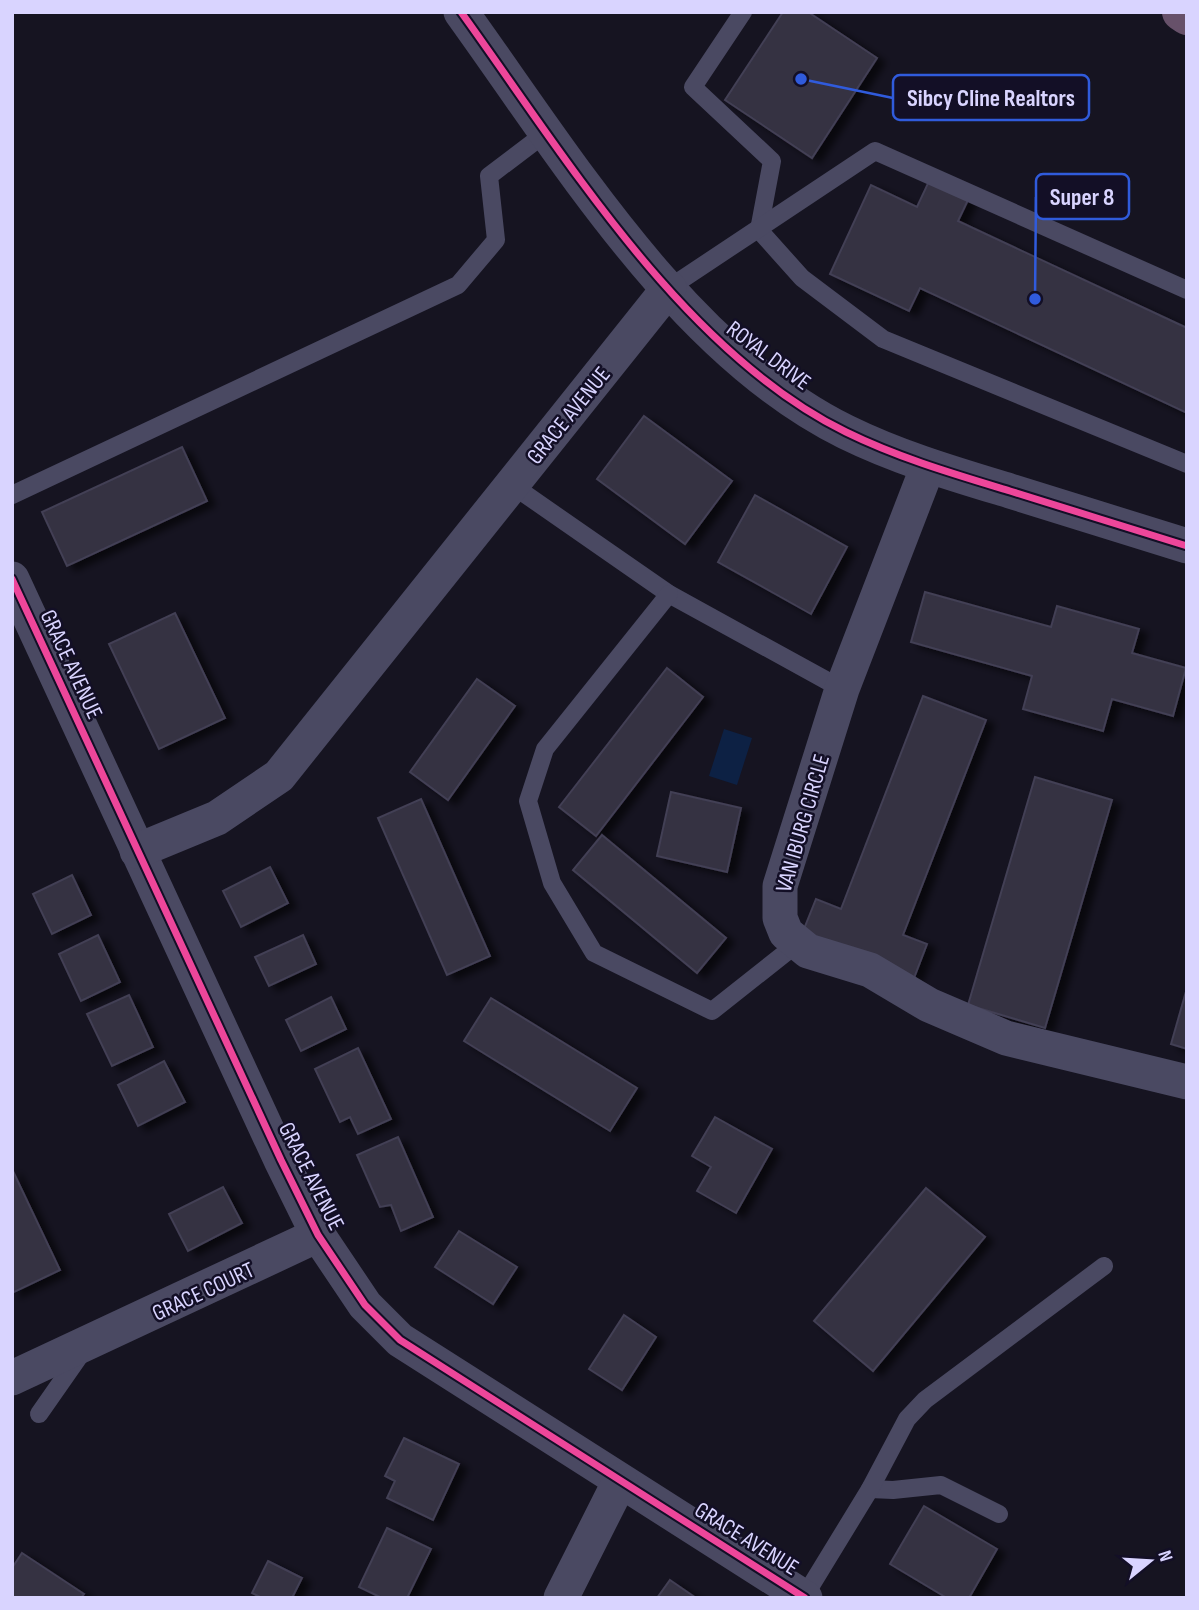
<svg xmlns="http://www.w3.org/2000/svg" width="1199" height="1610" viewBox="0 0 1199 1610" font-family="'Sofia Sans Condensed',sans-serif">
<style>
.water{fill:#0d2144}
.building{fill:#343243;stroke:#433f54;stroke-width:2;filter:url(#shadow)}
.lines{fill:none;stroke-linecap:round;stroke-linejoin:round}
.service{stroke:#4a4962;stroke-width:18}
.minor{stroke:#4a4962;stroke-width:35}
.motorway{stroke:#67516a;stroke-width:38}
.cycleway-casing{stroke:#130f26;stroke-width:11}
.cycleway{stroke:#ed469a;stroke-width:7}
.labels{text-anchor:middle;stroke-width:5;stroke-linejoin:round;paint-order:stroke}
.street-label{font-size:23px;fill:#d9d4ff;stroke:#130f26}
.leader{fill:none;stroke:#305bdc;stroke-width:2.5}
.callout-dot{fill:#305bdc;stroke:#130f26;stroke-width:2.5}
.callout{fill:#130f26;stroke:#305bdc;stroke-width:2.5}
.callout-label{font-size:24px;text-anchor:middle;font-weight:bold;fill:#d9d4ff}
</style>
<defs>
<filter id="shadow"><feDropShadow dx="8" dy="4.5" stdDeviation="3.5" flood-color="#0009"/></filter>
</defs>
<rect width="100%" height="100%" fill="#161421"/>
<!-- water -->
<polygon class="water" points="724,729 752,738 737,785 709,776"/>
<!-- building -->
<g class="building">
<polygon points="783,12 808,12 877,58 812,158 725,100"/>
<polygon points="930,179 969,198 958,221 1187,328 1187,413 920,288 909,311 830,274 871,185 917,207"/>
<polygon points="644,416 732,481 685,544 597,479"/>
<polygon points="182,447 207,501 67,566 42,512"/>
<polygon points="755,495 847,547 811,614 718,562"/>
<polygon points="925,592 1051,627 1057,606 1139,629 1132,653 1186,668 1173,716 1112,699 1103,731 1023,709 1032,676 911,642"/>
<polygon points="175,613 225,718 159,749 109,644"/>
<polygon points="667,668 703,697 596,836 559,807"/>
<polygon points="477,679 515,706 448,800 410,772"/>
<polygon points="923,696 986,720 903,935 927,944 914,978 802,934 816,899 841,909"/>
<polygon points="1035,777 1112,800 1045,1028 968,1005"/>
<polygon points="671,792 741,808 727,872 657,856"/>
<polygon points="421,799 490,956 447,975 378,818"/>
<polygon points="602,835 726,938 697,973 573,870"/>
<polygon points="270,867 288,903 241,927 223,891"/>
<polygon points="72,875 91,915 52,934 33,894"/>
<polygon points="98,935 120,982 81,1001 59,954"/>
<polygon points="303,935 316,964 269,986 255,957"/>
<polygon points="1187,988 1187,1049 1171,1044"/>
<polygon points="129,995 153,1047 112,1066 87,1014"/>
<polygon points="331,997 346,1029 301,1051 286,1020"/>
<polygon points="491,998 637,1088 610,1131 464,1041"/>
<polygon points="358,1048 391,1119 358,1134 350,1117 340,1122 315,1069"/>
<polygon points="164,1061 185,1102 138,1126 118,1085"/>
<polygon points="715,1117 772,1149 736,1213 697,1191 711,1167 692,1156"/>
<polygon points="398,1137 433,1217 401,1231 391,1205 380,1207 357,1155"/>
<polygon points="12,1169 60,1270 12,1293"/>
<polygon points="223,1187 242,1223 188,1251 169,1214"/>
<polygon points="926,1188 985,1237 873,1371 814,1321"/>
<polygon points="459,1231 517,1267 493,1304 435,1267"/>
<polygon points="624,1315 656,1337 622,1390 589,1369"/>
<polygon points="404,1438 459,1464 433,1520 387,1498 395,1481 385,1476"/>
<polygon points="924,1506 997,1549 969,1598 947,1598 890,1564"/>
<polygon points="387,1528 431,1549 407,1598 382,1598 359,1587"/>
<polygon points="22,1553 84,1594 81,1598 12,1598 12,1568"/>
<polygon points="268,1561 302,1578 292,1598 262,1598 252,1593"/>
<polygon points="670,1580 696,1598 657,1598"/>
</g>
<g class="lines">
<!-- service -->
<g class="service">
<polyline points="743,12 693,87 772,161 759,230 802,278 883,339 1187,464"/>
<polyline points="669,288 875,151 1187,290"/>
<polyline points="512,485 669,594 842,689"/>
<polyline points="12,495 458,285 496,240 489,176 547,132"/>
<polyline points="669,594 545,749 528,801 552,883 594,953 712,1011 798,943"/>
<polyline points="39,1414 83,1351"/>
<polyline points="870,1489 893,1490 941,1485 999,1514"/>
<polyline points="804,1597 870,1489 907,1419 925,1400 1104,1266"/>
</g>
<!-- minor -->
<g class="minor">
<path d="M461,12C565,156 683,352 846,432C899,458 954,474 1010,491C1069,509 1128,528 1187,546"/>
<polyline points="928,466 842,689 780,886 780,918 786,933 808,951 870,970 929,1005 1006,1038 1187,1082"/>
<polyline points="12,579 281,1160 318,1235 365,1305 400,1340 805,1598"/>
<polyline points="137,851 217,818 279,776 669,288"/>
<polyline points="12,1378 318,1235"/>
<polyline points="561,1598 620,1481"/>
</g>
<!-- motorway -->
<polyline class="motorway" points="1181,12 1187,16"/>
<defs>
<g id="cycleway">
<path d="M461,12C565,156 683,352 846,432C899,458 954,474 1010,491C1069,509 1128,528 1187,546"/>
<polyline points="12,579 281,1160 318,1235 365,1305 400,1340 805,1598"/>
</g>
</defs>
<!-- cycleway casing -->
<use href="#cycleway" class="cycleway-casing"/>
<!-- cycleway -->
<use href="#cycleway" class="cycleway"/>
</g>
<g class="labels">
<!-- street labels -->
<g class="street-label">
<text transform="translate(769 355) rotate(37)" y="8">ROYAL DRIVE</text>
<text transform="translate(568 415) rotate(-51)" y="8">GRACE AVENUE</text>
<text transform="translate(72 664) rotate(65)" y="8">GRACE AVENUE</text>
<text transform="translate(802 823) rotate(-74)" y="8">VAN IBURG CIRCLE</text>
<text transform="translate(312 1176) rotate(63)" y="8">GRACE AVENUE</text>
<text transform="translate(203 1291) rotate(-25)" y="8">GRACE COURT</text>
<text transform="translate(747 1538) rotate(32)" y="8">GRACE AVENUE</text>
</g>
</g>
<!-- callouts -->
<path class="leader" d="M801 79L893 98M1035 299L1036 197"/>
<g class="callout-dot">
<circle cx="801" cy="79" r="7"/>
<circle cx="1035" cy="299" r="7"/>
</g>
<g class="callout">
<rect x="893" y="75" width="196" height="45" rx="7"/>
<rect x="1036" y="174" width="93" height="45" rx="7"/>
</g>
<g class="callout-label">
<text x="991" y="106">Sibcy Cline Realtors</text>
<text x="1082" y="205">Super 8</text>
</g>
<!-- border -->
<rect width="1199" height="1610" fill="none" stroke="#d9d4ff" stroke-width="28"/>
<!-- north arrow -->
<g transform="translate(1150 1561) rotate(72)" stroke="#130f26" stroke-width="5" paint-order="stroke">
<path d="M0-5L12 26L0 18L-12 26Z" fill="#d9d4ff"/>
<text y="-10" font-size="19" font-weight="bold" text-anchor="middle" fill="#d9d4ff">N</text>
</g>
</svg>
